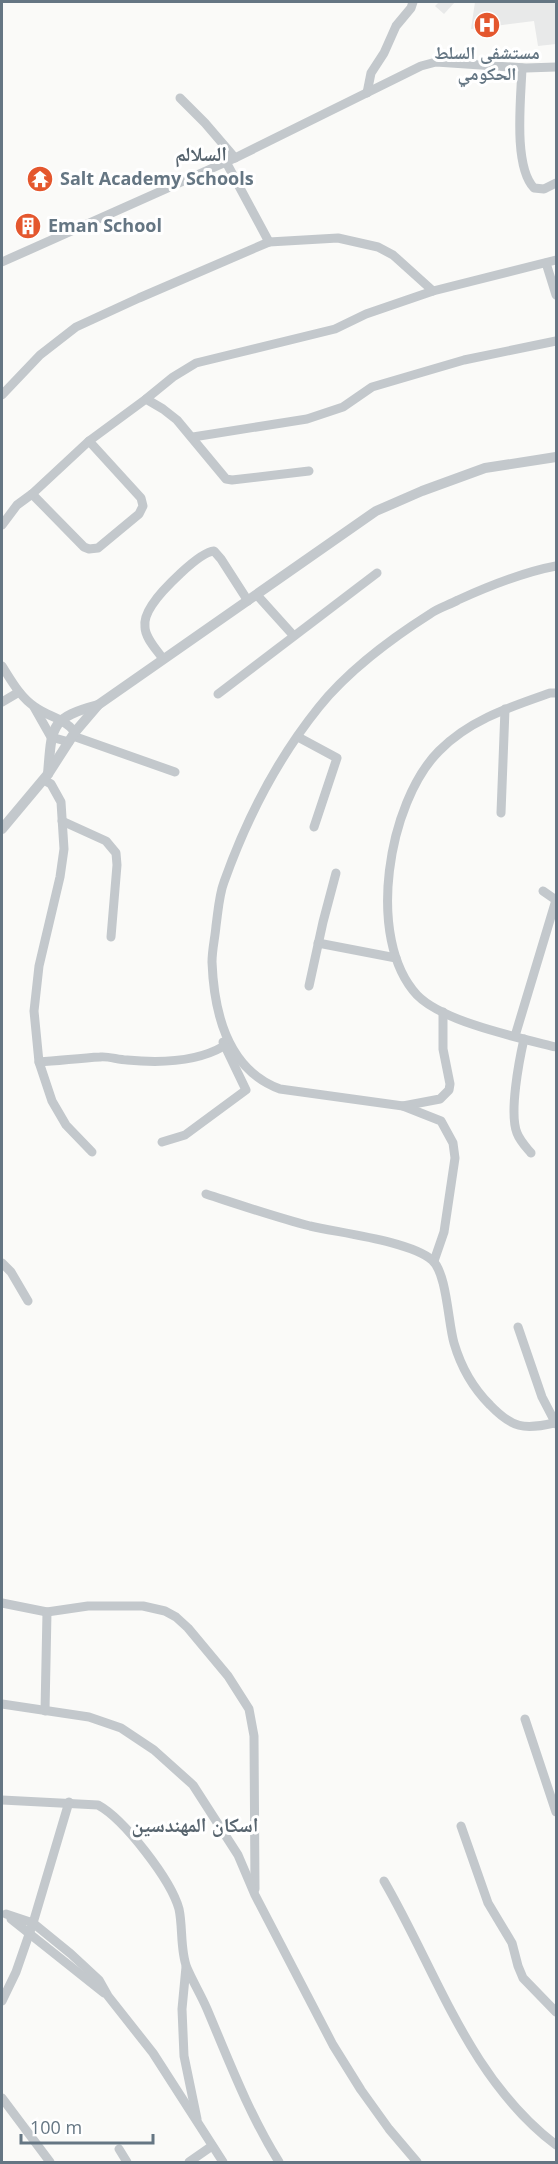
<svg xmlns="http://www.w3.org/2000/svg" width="558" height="2164" viewBox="0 0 558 2164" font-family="'Open Sans','Noto Naskh Arabic',sans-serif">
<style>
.built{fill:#e8e9e9}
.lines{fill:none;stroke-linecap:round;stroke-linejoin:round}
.minor{stroke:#c3c8cc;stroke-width:9}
.tertiary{stroke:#c3c8cc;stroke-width:10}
.labels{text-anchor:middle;stroke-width:6;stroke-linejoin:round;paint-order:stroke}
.poi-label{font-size:18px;font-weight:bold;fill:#657683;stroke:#fff;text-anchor:start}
.neighbourhood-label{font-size:20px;font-weight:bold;fill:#57646e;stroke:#fff}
</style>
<rect width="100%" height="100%" fill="#fafaf8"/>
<!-- built -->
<g class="built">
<polygon points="439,2 455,2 444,14 435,6"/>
<polygon points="475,2 556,2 556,44 538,46 534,21 471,29"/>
</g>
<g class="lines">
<!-- minor -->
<g class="minor">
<path d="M522,68C521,98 513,166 534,188L544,189L556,183"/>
<polyline points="367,93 371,73 384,53 396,26 411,8 413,2"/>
<polyline points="180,98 205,123 235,158"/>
<polyline points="226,162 269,242"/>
<polyline points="2,262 235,158 421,66 436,62 526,68 556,67"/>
<polyline points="546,263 556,295"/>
<polyline points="2,395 40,355 76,327 139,298 269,242 338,238 378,247 393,255 433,291"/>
<polyline points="146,399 163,409 177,420 226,479 232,480 309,471"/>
<polyline points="193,437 307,419 343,407 372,387 464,360 556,341"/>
<polyline points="32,494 84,547 89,549 98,548 139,514 143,506 141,498 89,441"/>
<polyline points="2,525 17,505 32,494 89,441 146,399 173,377 196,363 335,329 366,314 433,291 556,260"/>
<polyline points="257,595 293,635"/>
<path d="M163,659C157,650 145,638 145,627C144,620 148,611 152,605C161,591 199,552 214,551L221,559L248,601"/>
<path d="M2,666C11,680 20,697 35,707C50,718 61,716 75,732"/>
<path d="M556,693H550C510,707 469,720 439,751C388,802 365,939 417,995C443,1022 520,1038 556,1047"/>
<polyline points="218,694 377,573"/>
<polyline points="2,702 19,692"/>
<polyline points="34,707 51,737 69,742"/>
<polyline points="73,736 175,772"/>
<polyline points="298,737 337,758 314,827"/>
<path d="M44,780L51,784L61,802L64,849L60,877L39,966L34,1011L39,1062C59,1061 79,1058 100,1057C109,1056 118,1060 127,1060C158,1063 197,1062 224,1046"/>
<polyline points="501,813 505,709"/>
<polyline points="62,821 106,841 116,853 117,865 111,937"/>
<polyline points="318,943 396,958"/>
<polyline points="309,986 323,922 336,873"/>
<path d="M443,1012V1049L450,1084L449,1090L440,1099L403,1106L280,1089C228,1070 214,1013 212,962C212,950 215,938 216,926C218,912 219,895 224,882C246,820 278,758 319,707C347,672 392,638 430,614C438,608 449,605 458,600C489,586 523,572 556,566"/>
<polyline points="515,1036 556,900 543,891"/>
<path d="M524,1039C519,1061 509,1113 517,1133C520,1141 526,1147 531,1153"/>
<polyline points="39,1062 52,1101 66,1125 92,1152"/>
<polyline points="403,1106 441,1121 453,1143 455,1158 444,1232 434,1261"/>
<polyline points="162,1142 185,1135 246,1090 223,1042"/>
<path d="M206,1194C240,1205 275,1217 310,1226C340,1233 410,1241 432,1260C447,1273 448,1323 454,1343C461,1367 472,1387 490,1405C512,1428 524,1430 554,1423"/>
<polyline points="2,1263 11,1272 28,1301"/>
<polyline points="518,1327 542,1397 556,1424"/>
<polyline points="2,1603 47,1612 88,1606 143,1606 165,1611 176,1617 188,1628 228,1676 249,1709 254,1736 255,1889"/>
<polyline points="2,1704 89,1717 121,1728 154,1750 193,1785 238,1855 255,1895 333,2045 361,2090 389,2129 417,2162"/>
<polyline points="45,1711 47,1612"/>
<polyline points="525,1719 556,1812"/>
<path d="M2,1800L98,1805C124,1819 171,1880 179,1909C183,1927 180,1951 187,1968C193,1982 201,1995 207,2009C229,2061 249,2114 279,2162"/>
<polyline points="461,1826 488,1903 512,1943 518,1966 523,1978 556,2012"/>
<path d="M384,1881C437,1972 469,2079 556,2145"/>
<polyline points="6,1914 33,1923 71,1954 99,1980 108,1996 153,2053 223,2162"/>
<polyline points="11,1919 104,1993"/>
<polyline points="186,1967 182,2009 184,2056 197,2119"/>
<polyline points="2,2001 16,1972 33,1923 69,1802"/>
<polyline points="2,2098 50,2162"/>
<polyline points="119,2149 127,2162"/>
<polyline points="189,2162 212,2146"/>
</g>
<!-- tertiary -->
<g class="tertiary">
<path d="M48,774C52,727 49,718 98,705"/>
<polyline points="2,829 48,774 75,732 98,705 376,511 422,491 485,468 556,457"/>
</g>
</g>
<!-- icons -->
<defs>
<symbol id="hospital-disc" viewBox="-11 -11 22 22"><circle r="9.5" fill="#e4572e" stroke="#fff"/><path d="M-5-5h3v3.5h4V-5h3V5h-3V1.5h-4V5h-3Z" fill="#fff"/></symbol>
<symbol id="temple-disc" viewBox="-11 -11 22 22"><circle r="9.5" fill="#e4572e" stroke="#fff"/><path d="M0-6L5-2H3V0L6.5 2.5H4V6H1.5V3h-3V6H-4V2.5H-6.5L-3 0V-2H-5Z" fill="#fff"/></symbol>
<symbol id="building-disc" viewBox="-11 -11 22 22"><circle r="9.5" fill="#e4572e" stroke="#fff"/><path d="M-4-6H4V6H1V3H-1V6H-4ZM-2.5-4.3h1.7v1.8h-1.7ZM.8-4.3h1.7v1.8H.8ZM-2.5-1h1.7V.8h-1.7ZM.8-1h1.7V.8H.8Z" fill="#fff"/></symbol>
</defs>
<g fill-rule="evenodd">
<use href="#hospital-disc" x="472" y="10" width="30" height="30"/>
<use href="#temple-disc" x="25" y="164" width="30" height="30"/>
<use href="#building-disc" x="13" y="211" width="30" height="30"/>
</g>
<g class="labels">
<!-- poi labels -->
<g class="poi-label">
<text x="487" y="59" text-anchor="middle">مستشفى السلط<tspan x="487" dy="21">الحكومي</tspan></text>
<text x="60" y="185">Salt Academy Schools</text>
<text x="48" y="232">Eman School</text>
</g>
<!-- neighbourhood labels -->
<g class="neighbourhood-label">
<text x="201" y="161">السلالم</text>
<text x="195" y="1832">اسكان المهندسين</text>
</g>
</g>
<!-- border -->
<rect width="558" height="2164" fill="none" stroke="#657683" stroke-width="6"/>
<!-- scale -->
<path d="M21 2134v9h132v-9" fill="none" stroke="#657683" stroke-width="3"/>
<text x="30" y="2134" font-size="18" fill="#657683" stroke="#ffffff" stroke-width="4.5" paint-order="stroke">100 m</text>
</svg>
